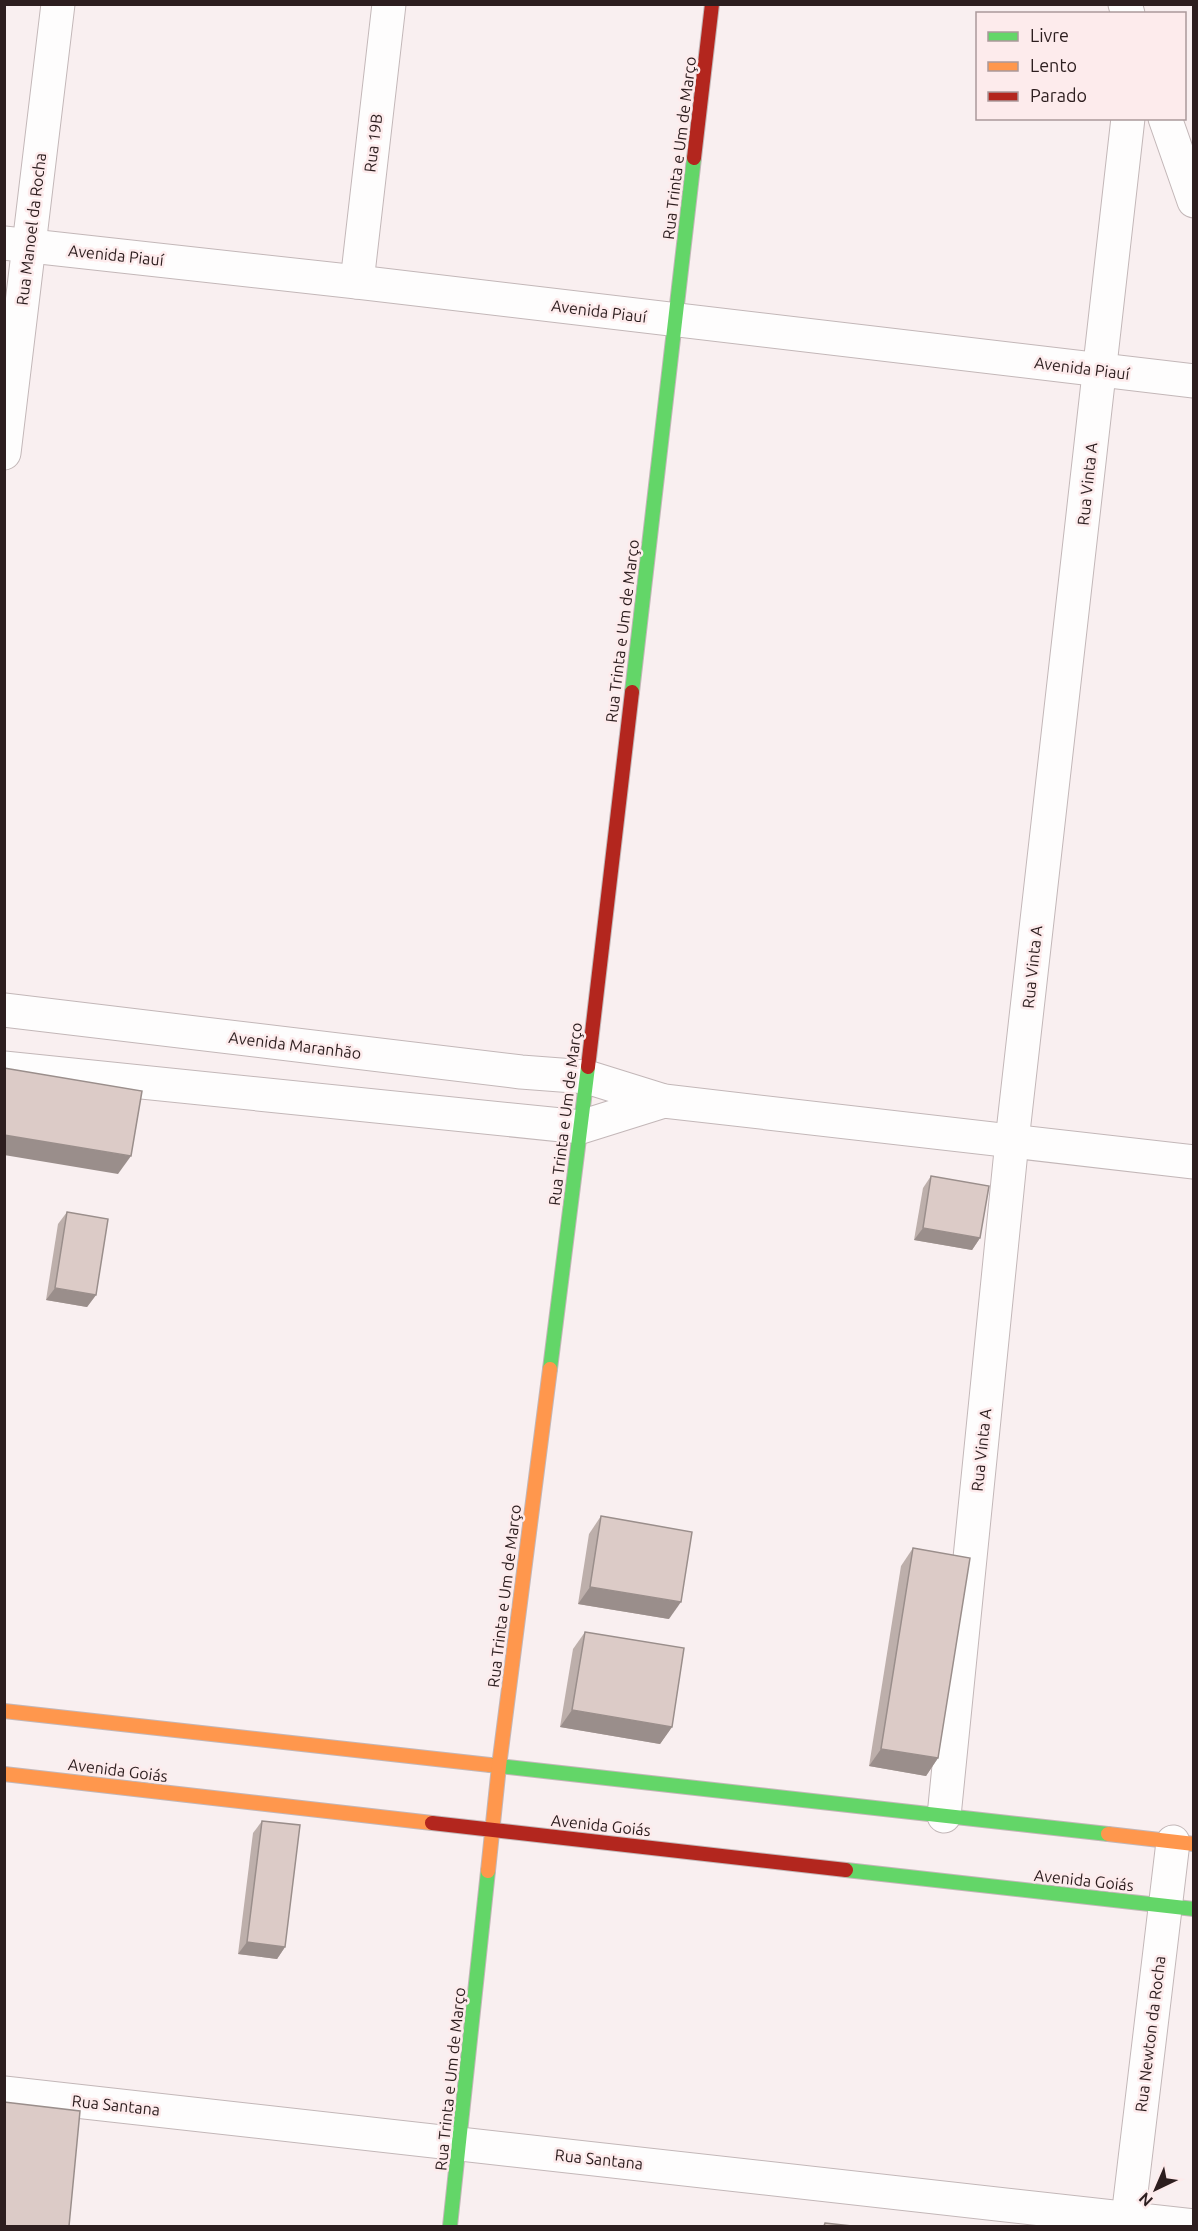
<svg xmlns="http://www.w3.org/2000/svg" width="1198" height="2231" viewBox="0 0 1198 2231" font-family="Ubuntu,sans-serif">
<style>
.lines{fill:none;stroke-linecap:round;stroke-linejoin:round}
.street-casing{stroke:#c3b7b8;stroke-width:35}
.fast-casing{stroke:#c3b7b8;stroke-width:16}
.slow-casing{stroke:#c3b7b8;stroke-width:16}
.jam-casing{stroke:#c3b7b8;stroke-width:16}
.street{stroke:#fefdfd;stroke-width:33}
.fast{stroke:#63d668;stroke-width:14}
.slow{stroke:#ff974d;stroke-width:14}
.jam{stroke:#b3261e;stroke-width:14}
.wall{fill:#bdafab}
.shaded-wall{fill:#9a8e8b}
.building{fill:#dccbc7;stroke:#9a8e8b;stroke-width:1.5}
.labels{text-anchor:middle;stroke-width:5;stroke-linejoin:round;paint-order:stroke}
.street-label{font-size:16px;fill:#2d1e1f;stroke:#fdebec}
</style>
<rect width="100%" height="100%" fill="#f9eff0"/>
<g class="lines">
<defs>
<g id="street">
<polyline points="1125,4 1128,14"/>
<polyline points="1165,118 1194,201"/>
<polyline points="4,243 357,282 1194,381"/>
<polyline points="357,282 389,4"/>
<polyline points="4,453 58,4"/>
<polyline points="4,1010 521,1072 587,1077 664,1101 1194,1162"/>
<polyline points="4,1068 581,1127 664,1101"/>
<polyline points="944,1816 1012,1141 1128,118"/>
<polyline points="4,2093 1194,2226"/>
<polyline points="1127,2226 1173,1842"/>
</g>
<g id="fast">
<polyline points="632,692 694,158"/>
<polyline points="550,1369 588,1067"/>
<polyline points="490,1765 1108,1834"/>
<polyline points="846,1870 1194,1909"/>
<polyline points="450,2226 488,1871"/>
</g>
<g id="slow">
<polyline points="4,1711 490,1765"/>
<polyline points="4,1774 432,1823"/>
<polyline points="1108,1834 1194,1844"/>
<polyline points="488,1871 499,1766 550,1369"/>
</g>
<g id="jam">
<polyline points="694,158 712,4"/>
<polyline points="588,1067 632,692"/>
<polyline points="432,1823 846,1870"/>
</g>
</defs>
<!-- street casing -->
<use href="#street" class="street-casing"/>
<!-- fast casing -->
<use href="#fast" class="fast-casing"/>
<!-- slow casing -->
<use href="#slow" class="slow-casing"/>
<!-- jam casing -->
<use href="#jam" class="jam-casing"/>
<!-- street -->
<use href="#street" class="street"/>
<!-- fast -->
<use href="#fast" class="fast"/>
<!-- slow -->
<use href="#slow" class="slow"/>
<!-- jam -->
<use href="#jam" class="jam"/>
</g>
<!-- wall -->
<g class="wall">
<polygon points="931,1176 980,1238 972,1250 914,1240 923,1188"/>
<polygon points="67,1212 96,1295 87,1307 46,1300 58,1224"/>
<polygon points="601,1516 669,1619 578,1604 589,1534"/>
<polygon points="913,1548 938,1758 926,1776 869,1766 901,1566"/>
<polygon points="585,1632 672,1727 660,1744 560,1727 573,1649"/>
<polygon points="262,1821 285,1947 277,1959 238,1954 253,1833"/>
</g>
<!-- shaded-wall -->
<g class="shaded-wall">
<polygon points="4,1135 131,1156 118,1174 4,1155"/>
<polygon points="923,1228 980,1238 972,1250 914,1240"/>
<polygon points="55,1288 96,1295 87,1307 46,1300"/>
<polygon points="590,1587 681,1602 669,1619 578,1604"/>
<polygon points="572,1710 672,1727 660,1744 560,1727"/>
<polygon points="881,1749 938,1758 926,1776 869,1766"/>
<polygon points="247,1942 285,1947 277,1959 238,1954"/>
</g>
<!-- building -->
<g class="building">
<polygon points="4,1068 142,1091 131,1156 4,1135"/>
<polygon points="931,1176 989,1186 980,1238 923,1228"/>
<polygon points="67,1212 108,1219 96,1295 55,1288"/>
<polygon points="601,1516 692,1532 681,1602 590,1587"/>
<polygon points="913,1548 970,1558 938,1758 881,1749"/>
<polygon points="585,1632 684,1648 672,1727 572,1710"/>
<polygon points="262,1821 300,1825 285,1947 247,1942"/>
<polygon points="4,2102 80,2111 69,2226 4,2226"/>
<polygon points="825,2223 852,2226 824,2226"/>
</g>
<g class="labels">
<!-- street labels -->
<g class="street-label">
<text transform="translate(373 143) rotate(-83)" y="6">Rua 19B</text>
<text transform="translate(679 148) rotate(-83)" y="6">Rua Trinta e Um de Março</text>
<text transform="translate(31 229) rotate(-83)" y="6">Rua Manoel da Rocha</text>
<text transform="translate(116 255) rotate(6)" y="6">Avenida Piauí</text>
<text transform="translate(599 311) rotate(7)" y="6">Avenida Piauí</text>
<text transform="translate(1082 368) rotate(7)" y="6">Avenida Piauí</text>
<text transform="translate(1087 484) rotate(-84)" y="6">Rua Vinta A</text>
<text transform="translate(622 631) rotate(-83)" y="6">Rua Trinta e Um de Março</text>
<text transform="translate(1032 967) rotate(-84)" y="6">Rua Vinta A</text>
<text transform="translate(295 1045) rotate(7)" y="6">Avenida Maranhão</text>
<text transform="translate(565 1114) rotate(-83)" y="6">Rua Trinta e Um de Março</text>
<text transform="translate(981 1450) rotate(-84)" y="6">Rua Vinta A</text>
<text transform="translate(504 1596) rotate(-83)" y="6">Rua Trinta e Um de Março</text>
<text transform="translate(118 1770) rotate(7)" y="6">Avenida Goiás</text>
<text transform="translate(601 1825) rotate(6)" y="6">Avenida Goiás</text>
<text transform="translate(1084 1880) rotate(6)" y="6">Avenida Goiás</text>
<text transform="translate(1150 2034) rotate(-83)" y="6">Rua Newton da Rocha</text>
<text transform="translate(450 2079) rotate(-84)" y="6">Rua Trinta e Um de Março</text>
<text transform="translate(116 2105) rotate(6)" y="6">Rua Santana</text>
<text transform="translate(599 2159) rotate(6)" y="6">Rua Santana</text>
</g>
</g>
<!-- border -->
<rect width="1198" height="2231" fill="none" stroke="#2d1e1f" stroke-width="12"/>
<!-- legend -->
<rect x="976" y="12" width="210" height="108" fill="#fdebec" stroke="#aa999a" stroke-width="1.5"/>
<rect x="988" y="32" width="30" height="9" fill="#63d668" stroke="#aa999a" stroke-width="1.5"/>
<text x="1030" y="42" font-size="18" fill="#2d1e1f">Livre</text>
<rect x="988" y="62" width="30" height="9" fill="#ff974d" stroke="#aa999a" stroke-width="1.5"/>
<text x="1030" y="72" font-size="18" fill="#2d1e1f">Lento</text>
<rect x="988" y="92" width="30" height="9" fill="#b3261e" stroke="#aa999a" stroke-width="1.5"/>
<text x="1030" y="102" font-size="18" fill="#2d1e1f">Parado</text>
<!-- north arrow -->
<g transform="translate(1156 2189) rotate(224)" stroke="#fdebec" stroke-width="4.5" paint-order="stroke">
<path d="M0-4.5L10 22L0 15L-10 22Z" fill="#2d1e1f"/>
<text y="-9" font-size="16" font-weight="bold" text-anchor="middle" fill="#2d1e1f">N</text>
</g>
</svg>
